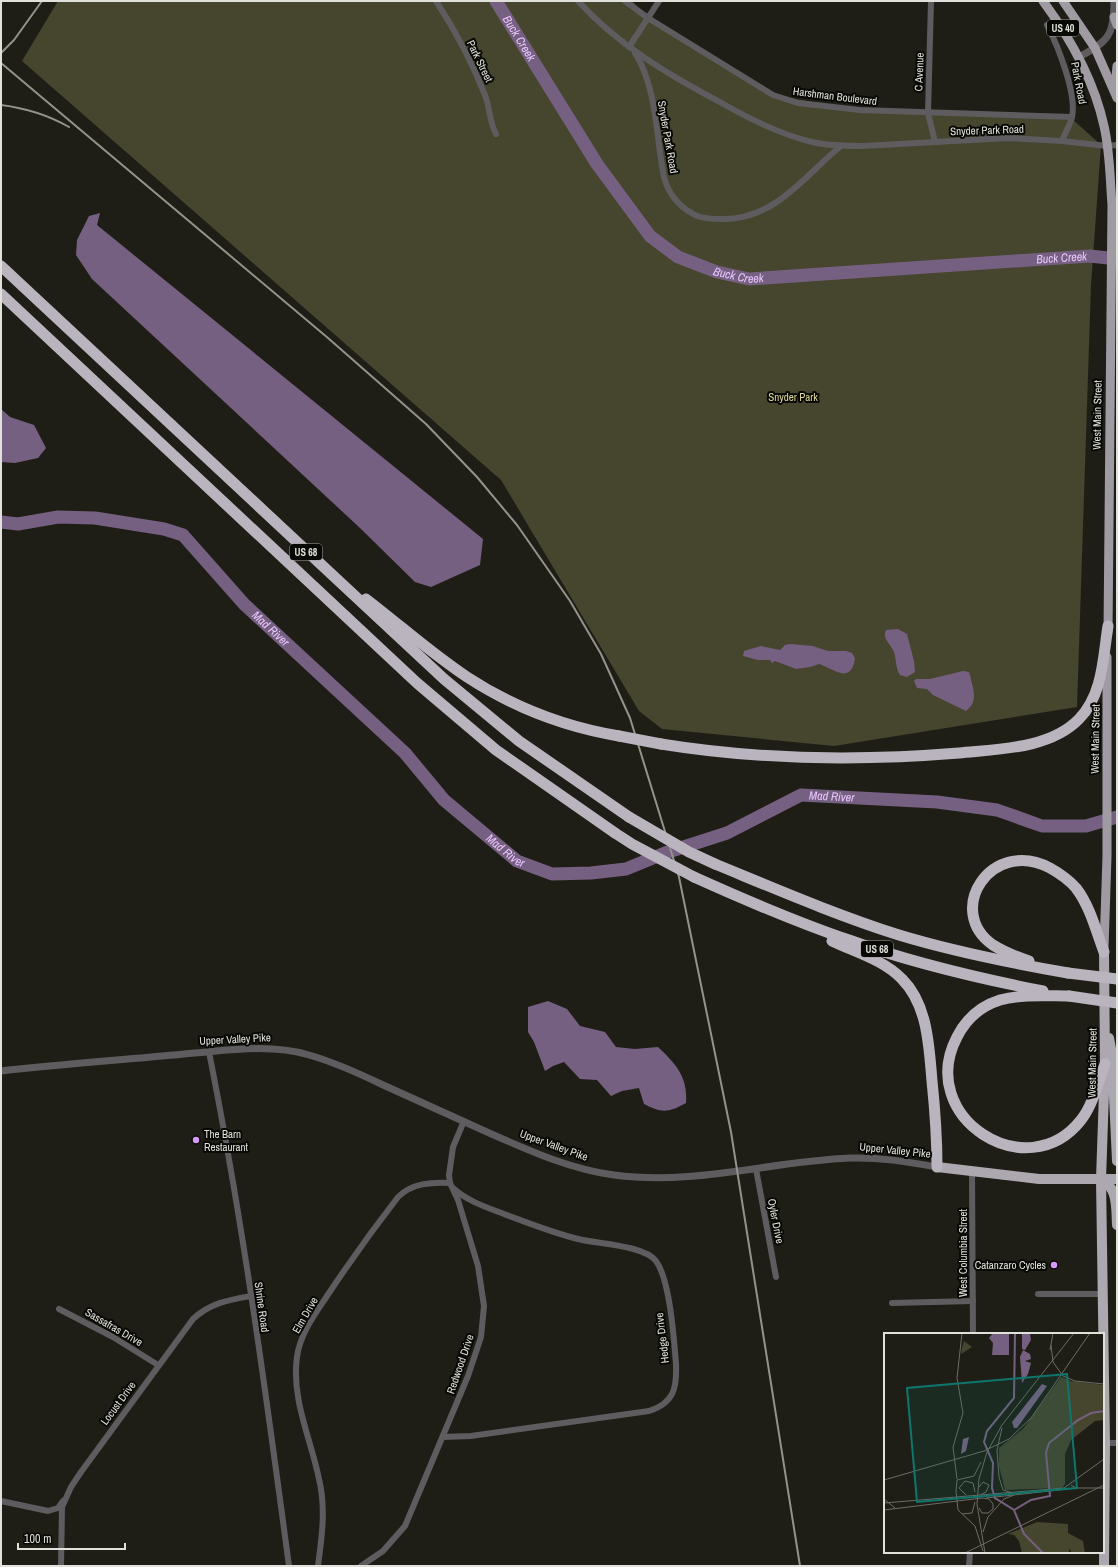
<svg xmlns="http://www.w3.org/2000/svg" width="1118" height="1567" viewBox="0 0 1118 1567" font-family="'Archivo Narrow',sans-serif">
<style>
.green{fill:#46452e}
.water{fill:#766081}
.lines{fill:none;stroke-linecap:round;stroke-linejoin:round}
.river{stroke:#766081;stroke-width:13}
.minor{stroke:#5f5c60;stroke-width:6}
.tertiary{stroke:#5f5c60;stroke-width:7}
.primary{stroke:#a09ba3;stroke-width:9}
.trunk{stroke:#ada8b0;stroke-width:10}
.motorway{stroke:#bab4be;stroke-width:11}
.rail{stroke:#93938c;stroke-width:2}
.motorway-bridge{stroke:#bab4be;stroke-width:11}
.poi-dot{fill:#d89af8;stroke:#080805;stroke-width:1.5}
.labels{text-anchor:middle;stroke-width:4;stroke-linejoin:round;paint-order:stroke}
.shield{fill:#080805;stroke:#a0a09b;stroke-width:1}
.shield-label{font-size:10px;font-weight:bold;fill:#e1e1db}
.street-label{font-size:11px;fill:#e1e1db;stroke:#080805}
.park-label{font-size:11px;fill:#dcd895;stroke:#080805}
.poi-label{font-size:11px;fill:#e1e1db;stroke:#080805;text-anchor:start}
.water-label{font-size:12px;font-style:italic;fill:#eac5fe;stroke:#080805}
.inset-river{fill:none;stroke:#766081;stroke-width:2}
.inset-road{fill:none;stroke:#6d6c65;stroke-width:1}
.view{fill:#0f766e;fill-opacity:0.15;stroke:#0f766e;stroke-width:2}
.inset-edge{fill:none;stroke:#e1e1db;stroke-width:2}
</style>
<rect width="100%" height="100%" fill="#1f1e16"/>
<!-- green -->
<polygon class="green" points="58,1 632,1 648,18 773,95 860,110 1071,118 1101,145 1091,285 1077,707 834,746 662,729 639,711 501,480 22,61"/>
<!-- water -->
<g class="water">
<polygon points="100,213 97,225 483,539 480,565 431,587 415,582 360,528 92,279 76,255 77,240 89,216"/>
<polygon points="1,409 10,417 34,425 46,448 38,458 15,463 1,462"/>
<path d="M898,629L907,634L914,661L915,672L907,677L900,675C895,668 897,658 893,650C890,643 882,639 886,630Z"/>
<path d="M790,644L813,646L828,651H846L852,653L855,658C851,686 833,668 819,664L810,667L796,669L775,661L772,663L770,660H758L743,656L744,651L761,646L780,650L785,645Z"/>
<path d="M963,671L969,672L970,675C973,689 979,701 966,711L933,695L927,689L917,688L914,681L916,679H930Z"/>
<path d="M548,1001L567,1009L580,1026L605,1032L616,1047L635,1049L658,1047C676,1064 688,1077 686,1103C668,1113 662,1113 644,1104L639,1088L622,1091L611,1096L597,1080L580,1079L564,1062L553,1066L545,1071L534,1042L528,1032V1007Z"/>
</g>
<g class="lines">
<!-- river -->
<g class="river">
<path id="s1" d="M496,1L597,164L650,236L678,257L717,272L749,279L1090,256L1117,259"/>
<path id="s2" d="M1,522L18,524L58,517L95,518L164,529L183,535L244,604L405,753L444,800L517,861L552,874L591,873L626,869L665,853L727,833L801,795L937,802L997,810L1042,826H1086L1117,817"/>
</g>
<!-- minor -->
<g class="minor">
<path d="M436,1C455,30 472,62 485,95C490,108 489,121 496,134"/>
<path d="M578,1C617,44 667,74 718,101C748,118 779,134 812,142C829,146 846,146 863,146L1008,138L1062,141L1107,146L1117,145"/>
<polyline points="625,1 648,18 773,95 798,103 860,110 1072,117"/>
<polyline points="931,1 928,113 935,142"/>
<path d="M1047,25C1058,46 1077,94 1072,117C1070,125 1065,133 1062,141"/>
<polyline points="629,47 659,1"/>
<path d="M635,53C657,87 656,138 664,177C668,193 679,206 693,214C702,219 713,219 723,219C776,219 804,176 841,146"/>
<path d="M209,1052C243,1222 266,1394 289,1566"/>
<polyline points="756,1169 776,1277"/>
<polyline points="972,1172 973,1334"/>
<polyline points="1038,1294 1103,1294"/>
<polyline points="892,1303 973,1301"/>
<polyline points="59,1309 113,1337 158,1365"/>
<path d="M443,1437L471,1436L649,1411C674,1403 677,1388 676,1364C674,1339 670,1280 656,1261C644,1245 597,1244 578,1239C553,1233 528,1223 504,1214C486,1207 467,1201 453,1188"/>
<polyline points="1103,1443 1117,1443"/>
<polyline points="1,1501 48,1511 58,1508 63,1501"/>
<path d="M61,1566L62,1507L71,1487L81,1472L193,1319C210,1303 228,1300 251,1296"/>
<path d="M318,1566C322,1536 326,1508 319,1479C311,1439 291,1399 297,1357C300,1333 316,1313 329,1293C351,1260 374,1228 398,1197C412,1183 432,1182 450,1183"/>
<polyline points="361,1566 383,1551 405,1526 468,1376 481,1337 484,1306 478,1266 458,1200 450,1183 449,1175 453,1147 464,1121"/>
<polyline points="969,1566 970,1552"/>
</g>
<!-- tertiary -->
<g class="tertiary">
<path d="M1079,57C1109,41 1114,35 1114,1"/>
<path d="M1,1071C62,1064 123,1060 184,1054C226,1051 267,1043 309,1055C334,1062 358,1073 381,1084C416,1100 451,1116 487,1132C528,1150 569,1169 614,1175C694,1186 772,1161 850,1158C880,1157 908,1162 937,1167"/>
</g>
<!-- primary -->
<g class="primary">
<path d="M1043,1C1071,39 1094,80 1104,126C1110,152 1110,179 1112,205L1108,632"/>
<polyline points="1063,1 1095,48 1117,98"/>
<polyline points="1114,17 1117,25"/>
<polyline points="1115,89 1117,66"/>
<polyline points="1104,948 1107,856 1107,657"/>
</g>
<!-- trunk -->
<g class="trunk">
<polyline points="1104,952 1105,1064 1101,1179 1105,1443 1104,1566"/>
<polyline points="1109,1038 1112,1054 1117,1161"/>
<polyline points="937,1167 1039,1179 1117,1179"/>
<path d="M1101,1179C1118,1188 1116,1207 1117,1225"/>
</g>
<!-- motorway -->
<g class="motorway">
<polyline points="1,266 444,679 519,741 629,817"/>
<polyline points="1,294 417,683 496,750 615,833"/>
<path d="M366,599C400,625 432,654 467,677C513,707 565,727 619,736"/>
<path d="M661,744C759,760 860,761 959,753C998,749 1050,749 1079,719C1103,695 1103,657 1108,626"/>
<path d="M715,864C776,889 836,915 899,935C955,952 1011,963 1068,973"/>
<path d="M694,877C745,900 796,922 849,940C912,963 977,978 1043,991"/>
<path d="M832,941C855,952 884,960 902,979C928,1005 929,1047 932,1081C935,1110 937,1138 937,1167"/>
<path d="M1029,961C1017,957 1004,952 993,945C944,911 991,837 1050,868C1059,873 1069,880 1076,888C1090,906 1096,931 1104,952"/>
<path d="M1069,996C1046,996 1022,994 1000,1000C981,1006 966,1019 957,1037C915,1117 1027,1189 1081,1120C1093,1105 1098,1082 1105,1064"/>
</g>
<!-- rail -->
<g class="rail">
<polyline points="1,53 14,40 42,1"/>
<polyline points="1,63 328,338 426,424 477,477 517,525 570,601 601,654 630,718 679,877 731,1132 800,1566"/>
<path d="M1,105C25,108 48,115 69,127"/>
</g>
<!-- motorway-bridge -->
<g class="motorway-bridge">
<polyline points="619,736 661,744"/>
<polyline points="629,817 689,852 715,864"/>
<polyline points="615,833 632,844 694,877"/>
<polyline points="1068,973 1117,979"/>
<polyline points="1069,996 1117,1003"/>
</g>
</g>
<!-- markers -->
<g class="poi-dot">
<circle cx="196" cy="1140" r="4"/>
<circle cx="1054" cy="1265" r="4"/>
</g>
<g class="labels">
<!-- shield labels -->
<g class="shield">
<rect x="1047" y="20" width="32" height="16" rx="3"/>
<rect x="290" y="544" width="32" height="16" rx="3"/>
<rect x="861" y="941" width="32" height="16" rx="3"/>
</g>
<g class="shield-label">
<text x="1063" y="32">US 40</text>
<text x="306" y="556">US 68</text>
<text x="877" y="953">US 68</text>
</g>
<!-- street labels -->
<g class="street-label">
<text transform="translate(480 61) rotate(64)" y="4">Park Street</text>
<text transform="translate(919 72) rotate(-88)" y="4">C Avenue</text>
<text transform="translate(1079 83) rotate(79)" y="4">Park Road</text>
<text transform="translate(835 96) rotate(7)" y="4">Harshman Boulevard</text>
<text transform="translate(987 130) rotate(-2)" y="4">Snyder Park Road</text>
<text transform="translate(668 137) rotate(80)" y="4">Snyder Park Road</text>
<text transform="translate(1097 415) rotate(-89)" y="4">West Main Street</text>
<text transform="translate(1095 739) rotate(-89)" y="4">West Main Street</text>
<text transform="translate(235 1039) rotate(-3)" y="4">Upper Valley Pike</text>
<text transform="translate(1092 1063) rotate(-89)" y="4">West Main Street</text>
<text transform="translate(554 1145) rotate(20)" y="4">Upper Valley Pike</text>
<text transform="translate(895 1150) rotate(6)" y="4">Upper Valley Pike</text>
<text transform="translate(776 1221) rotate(79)" y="4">Oyler Drive</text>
<text transform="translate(963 1253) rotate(-90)" y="4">West Columbia Street</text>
<text transform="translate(262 1307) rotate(82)" y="4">Shrine Road</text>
<text transform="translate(305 1315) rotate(-60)" y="4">Elm Drive</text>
<text transform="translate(114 1327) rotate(30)" y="4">Sassafras Drive</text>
<text transform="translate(662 1338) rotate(-97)" y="4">Hedge Drive</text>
<text transform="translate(460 1364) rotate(-71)" y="4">Redwood Drive</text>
<text transform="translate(118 1403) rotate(-54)" y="4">Locust Drive</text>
</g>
<!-- park labels -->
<g class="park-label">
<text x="793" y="401">Snyder Park</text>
</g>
<!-- poi labels -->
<g class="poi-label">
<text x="204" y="1138">The Barn<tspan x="204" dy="13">Restaurant</tspan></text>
<text x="1046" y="1269" text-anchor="end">Catanzaro Cycles</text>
</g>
<!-- water labels -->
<g class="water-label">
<text dy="4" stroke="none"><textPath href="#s1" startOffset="44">Buck Creek</textPath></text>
<text dy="4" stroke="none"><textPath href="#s1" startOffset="704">Buck Creek</textPath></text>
<text dy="4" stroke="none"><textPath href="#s1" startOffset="380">Buck Creek</textPath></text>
<text dy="4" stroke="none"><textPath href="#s2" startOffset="313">Mad River</textPath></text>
<text dy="4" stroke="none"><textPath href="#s2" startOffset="985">Mad River</textPath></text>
<text dy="4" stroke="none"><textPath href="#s2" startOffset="637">Mad River</textPath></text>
</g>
</g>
<!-- overview -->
<g transform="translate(884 1333)">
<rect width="220" height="220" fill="#1f1e16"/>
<path d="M80,8L88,14L77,21L78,15ZM177,44L187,48L220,52V87L211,88L187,107L181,121V151L178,155L121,157L115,133V115L139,96ZM153,189L184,191V200L199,208L201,220H188L185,215V220H138L135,208L130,202L124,201Z" fill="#46452e"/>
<path d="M109,0H125V22H108L109,10L105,5ZM138,0H146L147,7L141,17L138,16ZM139,17L146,21L147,26L141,28L147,30L144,41L138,50L136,24ZM158,51L163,53L133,95H130L128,89ZM85,104L82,118L77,121L79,106Z" fill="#766081"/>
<path class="inset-river" d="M131,0L130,65L103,98L100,109L109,130L108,155L111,165L130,177L140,201L159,220M130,177L147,167L166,163L162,120L165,110L194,87L207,80L220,78"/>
<path class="inset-road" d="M167,12L169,29L179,43L191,48L220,51M166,17L169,0M118,95L113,117L115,144L119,157L129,160M97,129L90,143L73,147L72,158L74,177L91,193L99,218M73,146L69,114L79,80L73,45L78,0M0,147L100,118L125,106L147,85L206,0M187,152L192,155H220M82,162L75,155L81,148L89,150L91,159M96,162L180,155L220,126M102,165L184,156M0,166L11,175M0,170L96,162L102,159L105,152L99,149L95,154M0,177L98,165L105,166L109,171V176L104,180H98L95,175M78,181L88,180L91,169M99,199L104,184L120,166L130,162M81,220L220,152M101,220L93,171L95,146L103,119L118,92L190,0"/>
<path class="view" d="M183,41L193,155L33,169L23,55Z"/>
<rect width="220" height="220" class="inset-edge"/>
</g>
<!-- border -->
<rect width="1118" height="1567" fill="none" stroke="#e1e1db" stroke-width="4"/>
<!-- scale -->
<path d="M18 1543v6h107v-6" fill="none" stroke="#e1e1db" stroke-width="2"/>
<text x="24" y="1543" font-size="12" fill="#e1e1db" stroke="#080805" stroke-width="3" paint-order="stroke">100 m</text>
</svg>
